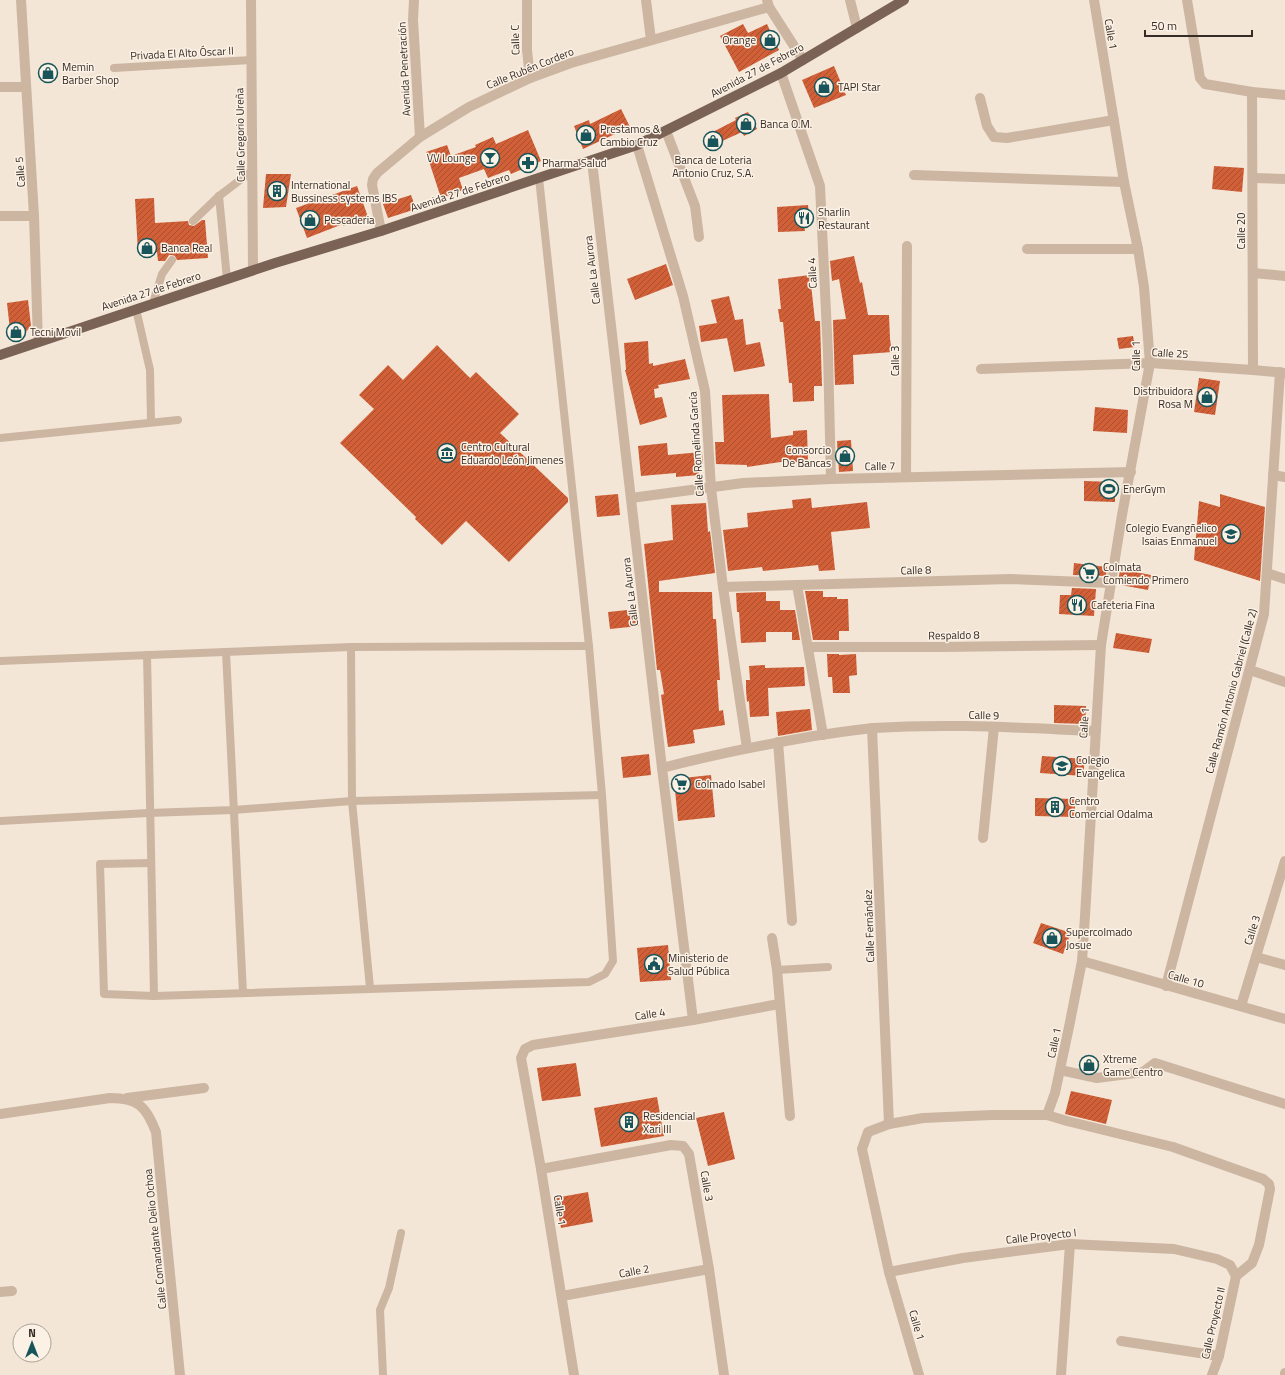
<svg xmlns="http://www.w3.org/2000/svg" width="1285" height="1375" viewBox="0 0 1285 1375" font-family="'Titillium Web',sans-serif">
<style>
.building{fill:url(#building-hatch)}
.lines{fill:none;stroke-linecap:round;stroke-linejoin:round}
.lane{stroke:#ccb6a2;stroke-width:8}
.street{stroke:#ccb6a2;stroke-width:10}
.primary{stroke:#7a6255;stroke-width:10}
.labels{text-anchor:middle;stroke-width:3;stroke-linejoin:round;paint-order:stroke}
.street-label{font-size:11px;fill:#362b25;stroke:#fbf1e4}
.poi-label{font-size:11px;fill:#362b25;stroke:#fbf1e4;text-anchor:start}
</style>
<defs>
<pattern id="building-hatch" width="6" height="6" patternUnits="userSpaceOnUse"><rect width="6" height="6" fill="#d15f37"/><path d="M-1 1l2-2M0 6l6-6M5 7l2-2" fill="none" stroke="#aa4f2e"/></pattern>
</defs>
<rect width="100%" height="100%" fill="#f3e6d7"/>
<!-- building -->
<g class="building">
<polygon points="743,24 748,33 767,24 779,50 739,72 720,36"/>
<polygon points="834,66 846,95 814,108 802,80"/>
<polygon points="621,109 630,127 583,149 574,126 589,120 590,124"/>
<polygon points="748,112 757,129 744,136 742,132 720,142 722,146 712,150 705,136 736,120 735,118"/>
<polygon points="528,130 541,161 511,174 509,170 488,178 484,169 459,178 463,190 441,198 426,152 447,145 451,156 476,147 475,145 493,137 496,144"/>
<polygon points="1214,166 1244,168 1242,192 1212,189"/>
<polygon points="266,174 291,174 286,207 263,208"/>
<polygon points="357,186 368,217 343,226 343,224 307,238 296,208"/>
<polygon points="411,195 416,209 388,218 383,204"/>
<polygon points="154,198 155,223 188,221 189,225 194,226 202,220 205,220 208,258 177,260 175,256 172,255 169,255 165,261 158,261 157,252 138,253 135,199"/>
<polygon points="808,205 809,216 803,217 805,231 778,232 777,207"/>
<polygon points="854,256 860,283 862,282 868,315 889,315 890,339 892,352 853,355 854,384 835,385 833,320 846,319 839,279 832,281 830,261"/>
<polygon points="666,264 673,285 635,300 627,279"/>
<polygon points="810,275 815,321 820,321 822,386 814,386 814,401 793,402 792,383 789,383 783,322 780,322 778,309 781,309 778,279"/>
<polygon points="729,296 735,320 743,319 746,345 760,342 765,366 734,372 727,338 701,342 699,326 717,323 711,300"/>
<polygon points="28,300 31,326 24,334 11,339 7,303"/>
<polygon points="1133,336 1135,347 1119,349 1117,338"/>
<polygon points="648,341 649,364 653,363 653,366 685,359 690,379 658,385 659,388 654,389 655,398 662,397 667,417 640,425 625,370 626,370 624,343"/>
<polygon points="437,345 470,378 476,372 519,414 500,433 568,498 568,502 509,562 466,521 442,545 415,519 416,517 340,443 374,409 359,395 388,365 403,380"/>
<polygon points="1199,378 1220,381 1215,415 1194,412"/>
<polygon points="769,394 771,438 793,435 793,431 807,430 808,462 794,462 794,460 747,467 747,465 716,464 715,442 724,442 722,395"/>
<polygon points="1095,407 1128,410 1127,433 1093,431"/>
<polygon points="851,440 853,471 839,472 837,441"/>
<polygon points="667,443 668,455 702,452 703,464 699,464 699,475 676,477 676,473 641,476 638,446"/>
<polygon points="1084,481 1115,482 1115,502 1084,501"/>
<polygon points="618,494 620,515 597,517 595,496"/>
<polygon points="1220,494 1265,507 1260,581 1194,560 1199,501 1220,507"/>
<polygon points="811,498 812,508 867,502 870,528 831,532 835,570 819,571 818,565 763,571 762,567 728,571 723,530 748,527 747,513 793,508 792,500"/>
<polygon points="706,503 708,532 710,531 715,573 659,581 659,592 712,592 713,619 716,619 717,634 720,680 717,680 719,711 723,710 725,725 693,730 695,743 668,747 661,695 664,694 660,670 657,670 644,544 673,540 671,505"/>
<polygon points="1074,563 1107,567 1106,576 1073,575"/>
<polygon points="1120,569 1151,575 1148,590 1121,585 1122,584 1118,583"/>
<polygon points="1072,588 1096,589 1094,616 1059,614 1060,595 1071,595"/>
<polygon points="805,591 823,591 823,597 837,597 837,599 848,599 849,631 839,631 839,640 813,640"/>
<polygon points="766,592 766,601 780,601 780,610 795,610 800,640 792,640 792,632 766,632 766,642 741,643 739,612 737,612 736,593"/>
<polygon points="637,609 639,626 610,629 608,612"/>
<polygon points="1116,633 1152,639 1149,653 1113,648"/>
<polygon points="827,654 839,654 839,655 856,654 857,675 849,676 850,693 833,693 832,677 828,677"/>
<polygon points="765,665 765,668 804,667 805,686 768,688 769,716 750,717 749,701 747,702 746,690 746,680 750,680 749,666"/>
<polygon points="1054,705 1086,706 1085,724 1054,723"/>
<polygon points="810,709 812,730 778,736 776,712"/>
<polygon points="649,754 651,775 623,778 621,757"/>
<polygon points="1042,756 1085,759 1083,776 1040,773"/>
<polygon points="711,775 715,817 678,821 674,779"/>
<polygon points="1035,798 1075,799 1075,817 1035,816"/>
<polygon points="1041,923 1071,933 1063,954 1033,943"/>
<polygon points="668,945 671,980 640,982 637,948"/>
<polygon points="1082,1057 1099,1061 1097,1071 1079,1067"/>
<polygon points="576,1063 581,1096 542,1101 537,1068"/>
<polygon points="1071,1091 1112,1100 1106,1124 1065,1114"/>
<polygon points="657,1097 664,1136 601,1147 594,1108"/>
<polygon points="724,1112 735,1159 708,1166 696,1118"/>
<polygon points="588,1192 593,1222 561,1228 555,1198"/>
</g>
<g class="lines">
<!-- lane -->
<g class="lane">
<polyline points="114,68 251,60"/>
<polyline points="219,196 227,279"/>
<polyline points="193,221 219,196 252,171"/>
<polyline points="153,303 162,274 172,260"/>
<polyline points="136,309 150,370 151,422"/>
<polyline points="0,438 178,420"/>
<polyline points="351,647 352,801 370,988"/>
<polyline points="226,652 243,993"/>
<polyline points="147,655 154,996"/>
<polyline points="0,661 351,647 589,646"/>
<polyline points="0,821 149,813 233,810 352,801 602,795"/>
<polyline points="151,863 100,864 104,994 154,996 589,982 605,974 613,961 602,795 589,646 539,178"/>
<polyline points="777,970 828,967"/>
<polyline points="383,1375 380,1310 389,1288 401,1233"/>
</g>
<!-- street -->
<g class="street">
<polyline points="21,0 34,216 38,342"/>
<polyline points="251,0 253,270"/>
<polyline points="414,0 413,20 420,137"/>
<polyline points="527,0 527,50 530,78"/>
<polyline points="646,0 651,40"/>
<polyline points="767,0 769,7 803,60"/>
<polyline points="850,0 857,28"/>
<polyline points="1187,0 1200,78 1205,84 1252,92 1285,95"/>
<polyline points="781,73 820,186 828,354 831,479"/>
<polyline points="0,87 26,87"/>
<polyline points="1252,92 1253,370"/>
<polyline points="980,98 987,126 994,137 1007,138 1114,120"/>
<polyline points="666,131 695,206 699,237"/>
<polyline points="637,145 683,296 705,391 711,488 723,587 747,748"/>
<polyline points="592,161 662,768 693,1020"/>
<polyline points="914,175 1124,182"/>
<polyline points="1253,178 1285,179"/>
<polyline points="0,216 34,216"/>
<polyline points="381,231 372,185 373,179 377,173 420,137 469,107 530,78 571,63 769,7"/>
<polyline points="1027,249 1138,249"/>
<polyline points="1253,273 1285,276"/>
<polyline points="981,369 1150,363 1253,370 1285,373"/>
<polyline points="1273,475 1285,477"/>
<polyline points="906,477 907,246"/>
<polyline points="631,498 743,483 831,479 1131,472"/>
<polyline points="1267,573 1285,579"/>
<polyline points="797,585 823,735"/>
<polyline points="723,587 1010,579 1110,583"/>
<polyline points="808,647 942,647 1101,645"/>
<polyline points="1250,670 1285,682"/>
<polyline points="872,728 889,1124"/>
<polyline points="778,742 792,921"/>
<path d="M662,768C712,755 762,745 814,736C834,733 854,730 874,728C948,723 1022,728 1096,731"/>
<polyline points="983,838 994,727"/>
<polyline points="772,938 777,970 790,1116"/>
<polyline points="1256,957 1285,965"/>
<polyline points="1082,961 1285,1019"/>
<polyline points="1166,986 1264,614 1280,372"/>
<polyline points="1241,1006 1285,861"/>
<polyline points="1060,1070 1097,1078 1143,1072 1155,1063 1285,1104"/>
<polyline points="127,1098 204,1088"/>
<path d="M0,1114L110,1098C138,1098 146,1106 156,1132L180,1375"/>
<polyline points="1047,1115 1055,1093 1069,1027 1082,961 1085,916 1101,645 1122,515 1150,363 1144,287 1138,249 1124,182 1094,0"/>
<polyline points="541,1169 671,1145 683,1146 689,1154 709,1269 724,1375"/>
<polyline points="889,1272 963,1258 1070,1244 1174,1249 1217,1259 1230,1265 1236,1276"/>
<polyline points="0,1292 12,1291"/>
<polyline points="562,1296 709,1269"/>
<polyline points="1121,1341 1219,1356"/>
<polyline points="574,1375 541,1169 521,1058 525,1049 533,1045 693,1020 779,1004"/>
<polyline points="919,1375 889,1272 862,1149 868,1132 889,1124 923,1118 992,1115 1047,1115 1067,1121 1173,1147 1263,1179 1269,1184 1270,1189 1259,1245 1252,1263 1236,1276"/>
<polyline points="1061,1375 1070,1244"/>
<polyline points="1212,1375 1219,1356 1236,1276"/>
<polyline points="1285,1375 1285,1373"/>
</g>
<!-- primary -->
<polyline class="primary" points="0,355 275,263 381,231 637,145 781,73 904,0"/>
</g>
<!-- icons -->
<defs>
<symbol id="shop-ring" viewBox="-11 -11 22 22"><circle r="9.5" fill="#fbf1e4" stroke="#17555b" stroke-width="1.5"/><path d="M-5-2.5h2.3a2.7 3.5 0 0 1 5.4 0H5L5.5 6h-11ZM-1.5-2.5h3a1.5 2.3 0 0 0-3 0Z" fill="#17555b"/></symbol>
<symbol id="bar-ring" viewBox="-11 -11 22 22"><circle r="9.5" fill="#fbf1e4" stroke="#17555b" stroke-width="1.5"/><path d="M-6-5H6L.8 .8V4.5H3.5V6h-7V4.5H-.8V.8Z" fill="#17555b"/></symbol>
<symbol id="pharmacy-ring" viewBox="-11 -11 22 22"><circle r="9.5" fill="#fbf1e4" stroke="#17555b" stroke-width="1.5"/><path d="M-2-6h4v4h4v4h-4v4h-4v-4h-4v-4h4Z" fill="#17555b"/></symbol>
<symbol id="building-ring" viewBox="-11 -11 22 22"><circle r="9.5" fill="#fbf1e4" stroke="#17555b" stroke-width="1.5"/><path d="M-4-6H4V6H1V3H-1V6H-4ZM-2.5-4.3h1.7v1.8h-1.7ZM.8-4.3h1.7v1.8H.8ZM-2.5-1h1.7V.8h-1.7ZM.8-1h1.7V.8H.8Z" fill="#17555b"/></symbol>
<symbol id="restaurant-ring" viewBox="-11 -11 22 22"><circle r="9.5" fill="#fbf1e4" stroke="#17555b" stroke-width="1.5"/><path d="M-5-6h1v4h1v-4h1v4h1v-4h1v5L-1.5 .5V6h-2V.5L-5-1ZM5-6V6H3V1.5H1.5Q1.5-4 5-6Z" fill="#17555b"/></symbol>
<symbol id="museum-ring" viewBox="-11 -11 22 22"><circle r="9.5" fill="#fbf1e4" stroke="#17555b" stroke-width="1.5"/><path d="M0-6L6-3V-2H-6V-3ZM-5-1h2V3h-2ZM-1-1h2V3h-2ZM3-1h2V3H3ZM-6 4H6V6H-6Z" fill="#17555b"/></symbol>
<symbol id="stadium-ring" viewBox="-11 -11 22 22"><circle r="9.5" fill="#fbf1e4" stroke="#17555b" stroke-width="1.5"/><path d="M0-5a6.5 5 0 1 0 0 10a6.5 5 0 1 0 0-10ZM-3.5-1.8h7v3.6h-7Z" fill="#17555b"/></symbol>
<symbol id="school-ring" viewBox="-11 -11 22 22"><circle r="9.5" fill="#fbf1e4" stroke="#17555b" stroke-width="1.5"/><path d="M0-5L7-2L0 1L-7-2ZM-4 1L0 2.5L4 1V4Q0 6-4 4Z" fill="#17555b"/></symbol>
<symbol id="supermarket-ring" viewBox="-11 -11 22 22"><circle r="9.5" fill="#fbf1e4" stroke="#17555b" stroke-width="1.5"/><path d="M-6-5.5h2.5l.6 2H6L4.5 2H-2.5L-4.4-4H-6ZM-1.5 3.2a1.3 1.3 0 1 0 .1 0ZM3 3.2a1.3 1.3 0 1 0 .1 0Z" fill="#17555b"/></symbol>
<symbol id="civic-ring" viewBox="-11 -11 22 22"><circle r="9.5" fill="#fbf1e4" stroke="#17555b" stroke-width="1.5"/><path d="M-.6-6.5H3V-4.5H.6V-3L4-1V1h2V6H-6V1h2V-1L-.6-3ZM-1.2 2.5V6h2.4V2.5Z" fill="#17555b"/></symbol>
</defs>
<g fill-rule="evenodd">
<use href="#shop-ring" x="759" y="29" width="22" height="22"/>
<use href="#shop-ring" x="37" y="62" width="22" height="22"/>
<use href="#shop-ring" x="813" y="76" width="22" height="22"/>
<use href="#shop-ring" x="735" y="113" width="22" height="22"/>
<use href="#shop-ring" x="575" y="124" width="22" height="22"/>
<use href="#shop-ring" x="702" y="130" width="22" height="22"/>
<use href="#bar-ring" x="479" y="147" width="22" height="22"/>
<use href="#pharmacy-ring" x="517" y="152" width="22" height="22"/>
<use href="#building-ring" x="266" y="180" width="22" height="22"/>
<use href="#restaurant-ring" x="793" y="207" width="22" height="22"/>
<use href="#shop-ring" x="299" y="209" width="22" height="22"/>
<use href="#shop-ring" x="136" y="237" width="22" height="22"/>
<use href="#shop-ring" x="5" y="321" width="22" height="22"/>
<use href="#shop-ring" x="1196" y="386" width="22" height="22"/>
<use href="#museum-ring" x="436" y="442" width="22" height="22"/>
<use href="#shop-ring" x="834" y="445" width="22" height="22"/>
<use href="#stadium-ring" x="1098" y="478" width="22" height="22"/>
<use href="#school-ring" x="1220" y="523" width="22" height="22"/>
<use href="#supermarket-ring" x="1078" y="562" width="22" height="22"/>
<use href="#restaurant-ring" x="1066" y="594" width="22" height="22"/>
<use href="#school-ring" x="1051" y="755" width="22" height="22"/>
<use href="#supermarket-ring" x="670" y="773" width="22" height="22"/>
<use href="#building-ring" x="1044" y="796" width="22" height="22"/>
<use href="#shop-ring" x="1041" y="927" width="22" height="22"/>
<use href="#civic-ring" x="643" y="953" width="22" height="22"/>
<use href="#shop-ring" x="1078" y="1054" width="22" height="22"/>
<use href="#building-ring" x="618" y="1111" width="22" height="22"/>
</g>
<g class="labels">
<!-- street labels -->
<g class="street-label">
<text transform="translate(1111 34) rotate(80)" y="4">Calle 1</text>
<text transform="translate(515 40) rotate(-92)" y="4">Calle C</text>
<text transform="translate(182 53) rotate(-3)" y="4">Privada El Alto Óscar II</text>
<text transform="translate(530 68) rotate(-22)" y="4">Calle Rubén Cordero</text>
<text transform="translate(404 69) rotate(-93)" y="4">Avenida Penetración</text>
<text transform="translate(757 70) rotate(-28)" y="4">Avenida 27 de Febrero</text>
<text transform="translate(240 135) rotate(-91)" y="4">Calle Gregorio Ureña</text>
<text transform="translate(20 172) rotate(-94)" y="4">Calle 5</text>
<text transform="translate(460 192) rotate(-18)" y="4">Avenida 27 de Febrero</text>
<text transform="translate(1241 231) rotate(-90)" y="4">Calle 20</text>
<text transform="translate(592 270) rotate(-97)" y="4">Calle La Aurora</text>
<text transform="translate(812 273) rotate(-93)" y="4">Calle 4</text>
<text transform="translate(151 291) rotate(-18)" y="4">Avenida 27 de Febrero</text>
<text transform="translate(1170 353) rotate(3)" y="4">Calle 25</text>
<text transform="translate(1136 356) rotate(-90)" y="4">Calle 1</text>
<text transform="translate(895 361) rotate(-90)" y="4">Calle 3</text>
<text transform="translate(696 444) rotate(-94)" y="4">Calle Romelinda García</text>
<text transform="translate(880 466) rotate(-1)" y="4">Calle 7</text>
<text transform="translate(916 570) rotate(-2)" y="4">Calle 8</text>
<text transform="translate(630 592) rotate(-97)" y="4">Calle La Aurora</text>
<text transform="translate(954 635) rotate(-1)" y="4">Respaldo 8</text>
<text transform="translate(1231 691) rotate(-75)" y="4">Calle Ramón Antonio Gabriel (Calle 2)</text>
<text transform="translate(984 715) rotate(1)" y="4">Calle 9</text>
<text transform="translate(1084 723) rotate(-86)" y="4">Calle 1</text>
<text transform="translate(869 926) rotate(-92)" y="4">Calle Fernández</text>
<text transform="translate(1252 930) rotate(-73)" y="4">Calle 3</text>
<text transform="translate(1186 979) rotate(16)" y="4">Calle 10</text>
<text transform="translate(650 1014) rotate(-9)" y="4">Calle 4</text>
<text transform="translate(1054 1043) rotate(-78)" y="4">Calle 1</text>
<text transform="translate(707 1186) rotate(80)" y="4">Calle 3</text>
<text transform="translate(560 1210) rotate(81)" y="4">Calle 1</text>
<text transform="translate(1041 1236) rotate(-6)" y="4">Calle Proyecto I</text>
<text transform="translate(155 1239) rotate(-96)" y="4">Calle Comandante Delio Ochoa</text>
<text transform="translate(634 1271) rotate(-11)" y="4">Calle 2</text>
<text transform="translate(1213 1323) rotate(-77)" y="4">Calle Proyecto II</text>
<text transform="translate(917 1325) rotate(74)" y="4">Calle 1</text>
</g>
<!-- poi labels -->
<g class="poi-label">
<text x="756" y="44" text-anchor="end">Orange</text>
<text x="62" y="71">Memin<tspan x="62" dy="13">Barber Shop</tspan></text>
<text x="838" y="91">TAPI Star</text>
<text x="760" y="128">Banca O.M.</text>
<text x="600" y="133">Prestamos &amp;<tspan x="600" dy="13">Cambio Cruz</tspan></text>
<text x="476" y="162" text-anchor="end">VV Lounge</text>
<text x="713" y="164" text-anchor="middle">Banca de Loteria<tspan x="713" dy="13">Antonio Cruz, S.A.</tspan></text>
<text x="542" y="167">Pharma Salud</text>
<text x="291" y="189">International<tspan x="291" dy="13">Bussiness systems IBS</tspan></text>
<text x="818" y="216">Sharlin<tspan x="818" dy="13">Restaurant</tspan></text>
<text x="324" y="224">Pescaderia</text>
<text x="161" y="252">Banca Real</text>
<text x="30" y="336">Tecni Movil</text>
<text x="1193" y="395" text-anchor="end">Distribuidora<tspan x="1193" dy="13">Rosa M</tspan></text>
<text x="461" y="451">Centro Cultural<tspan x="461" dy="13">Eduardo León Jimenes</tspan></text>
<text x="831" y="454" text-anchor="end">Consorcio<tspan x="831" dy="13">De Bancas</tspan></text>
<text x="1123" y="493">EnerGym</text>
<text x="1217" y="532" text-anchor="end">Colegio Evangñelico<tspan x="1217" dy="13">Isaias Enmanuel</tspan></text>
<text x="1103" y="571">Colmata<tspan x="1103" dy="13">Comiendo Primero</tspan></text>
<text x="1091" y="609">Cafeteria Fina</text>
<text x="1076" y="764">Colegio<tspan x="1076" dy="13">Evangelica</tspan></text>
<text x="695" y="788">Colmado Isabel</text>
<text x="1069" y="805">Centro<tspan x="1069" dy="13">Comercial Odalma</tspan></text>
<text x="1066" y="936">Supercolmado<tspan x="1066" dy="13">Josue</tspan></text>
<text x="668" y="962">Ministerio de<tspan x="668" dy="13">Salud Pública</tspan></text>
<text x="1103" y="1063">Xtreme<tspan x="1103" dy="13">Game Centro</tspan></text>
<text x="643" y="1120">Residencial<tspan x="643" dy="13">Xari III</tspan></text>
</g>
</g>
<!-- north arrow -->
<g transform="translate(32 1343)"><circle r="19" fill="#fbf1e4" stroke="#aca298"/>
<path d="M0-3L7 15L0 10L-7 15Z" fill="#17555b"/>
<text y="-6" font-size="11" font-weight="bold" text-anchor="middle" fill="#362b25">N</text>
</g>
<!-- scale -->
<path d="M1145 30v6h107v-6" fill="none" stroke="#362b25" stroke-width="2"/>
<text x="1151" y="30" font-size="12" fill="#362b25" stroke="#fbf1e4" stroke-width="3" paint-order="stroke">50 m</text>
</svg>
